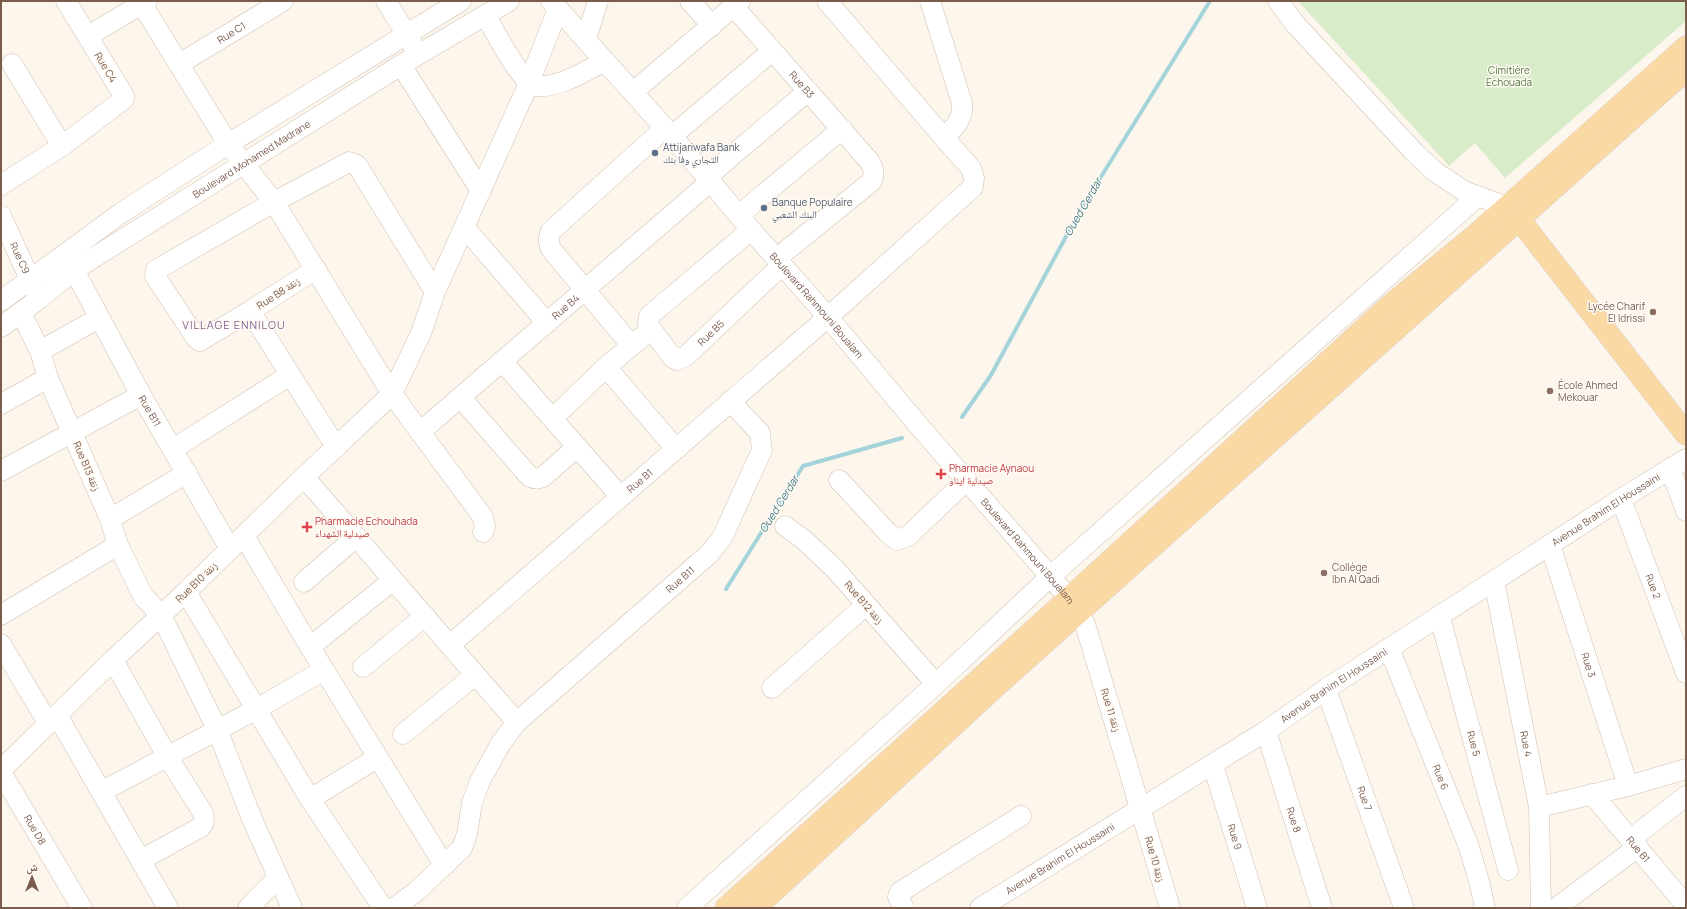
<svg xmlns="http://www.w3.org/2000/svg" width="1687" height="909" viewBox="0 0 1687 909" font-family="Manrope,'Noto Naskh Arabic',sans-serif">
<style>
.green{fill:#d8ecc9}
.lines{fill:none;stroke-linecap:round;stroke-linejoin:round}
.stream{stroke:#a5d3da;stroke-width:4}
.minor-casing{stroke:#d1beb0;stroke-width:21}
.major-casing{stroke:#dad1cd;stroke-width:23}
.minor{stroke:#fff;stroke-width:20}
.major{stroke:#fbd9a5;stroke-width:22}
.service-dot{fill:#5c6f8a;stroke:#fffaf3;stroke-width:1.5}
.education-dot{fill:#8d6e63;stroke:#fffaf3;stroke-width:1.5}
.health-dot{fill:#e0444e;stroke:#fffaf3;stroke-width:1.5}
.labels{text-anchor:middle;stroke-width:3;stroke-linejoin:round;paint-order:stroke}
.street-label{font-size:10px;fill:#7a5c4d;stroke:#fffaf3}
.park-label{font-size:10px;fill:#537a41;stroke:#fffaf3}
.service-label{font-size:10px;fill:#4e5e75;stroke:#fffaf3;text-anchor:start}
.education-label{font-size:10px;fill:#785e54;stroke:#fffaf3;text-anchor:start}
.health-label{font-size:10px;fill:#be3a42;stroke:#fffaf3;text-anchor:start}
.water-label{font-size:11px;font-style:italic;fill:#437c86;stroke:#fffaf3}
.neighbourhood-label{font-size:11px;letter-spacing:1px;fill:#846695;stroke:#fffaf3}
</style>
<rect width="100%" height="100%" fill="#fdf6ec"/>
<!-- green -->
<polygon class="green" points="1298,1 1686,1 1686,21 1505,178 1475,143 1449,166"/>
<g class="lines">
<!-- stream -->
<g class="stream">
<polyline points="962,417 991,375 1081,209 1210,1"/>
<polyline points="726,589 803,466 902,438"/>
</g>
<defs>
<g id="minor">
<polyline points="140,1 228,144 274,202 392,394 483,517 485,527 483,532"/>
<polyline points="386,1 413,45"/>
<path id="s1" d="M551,1L672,136L751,230L828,317L919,426L1069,598L1085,624L1170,908"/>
<polyline points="690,1 712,26"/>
<path d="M930,1L962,103C964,119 954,128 944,138"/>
<polyline points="1278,1 1296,25 1415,153 1434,171 1464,191 1507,207"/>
<path id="s2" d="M734,7L870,162C874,170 875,174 871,182L777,258"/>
<path d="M485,15C494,29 521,84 536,86C560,88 585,71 605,61"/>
<polyline points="88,36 147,1"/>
<polyline points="586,39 598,1"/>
<polyline points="12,64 62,146"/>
<path id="s3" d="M179,64L283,1"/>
<polyline points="401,65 481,191"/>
<polyline points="633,92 740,1"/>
<polyline points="672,136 772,51"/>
<polyline points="707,177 808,91"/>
<polyline points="1,185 62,146 124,99 124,96 66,1"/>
<polyline points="739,215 842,129"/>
<path id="s4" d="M1,216L36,292"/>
<polyline points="465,228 547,323"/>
<path id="s5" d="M751,230L649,316L648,325L673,358L677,360L686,356L782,265"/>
<polyline points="316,269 250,311 200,341 196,338 155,276 156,270 274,202 349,162 357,165 435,292"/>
<path id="s6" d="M74,270L141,395L230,549"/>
<polyline points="1,301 121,213 228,144 461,1"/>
<polyline points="250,311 336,447"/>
<polyline points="21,313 40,351 48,378 110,519 118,545 143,596 161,615 217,729 252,819 292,908"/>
<path id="s7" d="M1,327L39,299L74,270L401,65L509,1"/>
<path d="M631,345L551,249C548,242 548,238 551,231L665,128"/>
<polyline points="40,351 99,318"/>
<polyline points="502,361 620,496"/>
<polyline points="606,367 676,449"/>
<path d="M461,398L529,476C535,479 538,480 544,476L577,447"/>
<polyline points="1,404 48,378"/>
<polyline points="553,418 606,367 642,337"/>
<path id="s8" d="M420,432L711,181"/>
<polyline points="173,449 290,375"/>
<polyline points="1670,468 1686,511"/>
<polyline points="1,471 141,395"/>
<path d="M304,477C375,558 445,641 517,722"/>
<polyline points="839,480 888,533 897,540 908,536 967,480"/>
<path id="s9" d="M1621,499L1686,673"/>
<polyline points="110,519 187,473"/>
<polyline points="785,526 803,539 834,568 936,684"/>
<polyline points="244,536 310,647 444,865"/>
<path id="s10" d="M1550,545L1628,786"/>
<path id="s11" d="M1494,581L1539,807L1541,908"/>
<polyline points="304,582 356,537"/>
<polyline points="186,592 310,799 383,908"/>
<polyline points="1,615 118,545"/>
<path id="s12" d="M1440,617L1508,870"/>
<polyline points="1,644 48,723"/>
<path id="s13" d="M450,645L828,317L973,187L974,178L971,168L944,138L827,1"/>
<polyline points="310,647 392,581"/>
<path id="s14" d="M1389,648L1469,847L1480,885L1485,908"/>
<path d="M113,660L167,756L203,813C204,819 205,823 201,827L141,860"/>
<polyline points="363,667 425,616"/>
<polyline points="772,688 866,605"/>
<path id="s15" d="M1326,689L1404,908"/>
<polyline points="57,715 168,908"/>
<path id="s16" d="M1266,731L1322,908"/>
<polyline points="403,734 475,675"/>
<path id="s17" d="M1213,765L1257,908"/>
<polyline points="1,770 113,660 186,592 304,477 392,394 421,333 435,292 529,83 558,9"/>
<path id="s18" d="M1,772L82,908"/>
<polyline points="101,792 255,710 324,670"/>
<path id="s19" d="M1592,794L1684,903"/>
<polyline points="310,799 377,758"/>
<polyline points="1539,807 1628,786 1686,769"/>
<polyline points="1631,839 1686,796"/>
<polyline points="248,908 278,878"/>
<path id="s20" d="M394,908L417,891L462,848L467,834L472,803L480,781L501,743L517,722L709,554L722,538L762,450L760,433L730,401"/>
<polyline points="687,908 936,684 1051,576 1477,197"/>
<polyline points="904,908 898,897 900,892 1021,816"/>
<path id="s21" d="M980,908L1266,731L1326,689L1621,499L1686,459"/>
<polyline points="1556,908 1638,847"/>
</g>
<g id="major">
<polyline points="1509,208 1519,219 1686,434"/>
<polyline points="726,908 1085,584 1386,309 1478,233 1686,47"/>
<polyline points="755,908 997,685 1686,70"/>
</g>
</defs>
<!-- minor casing -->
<use href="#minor" class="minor-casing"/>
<!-- major casing -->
<use href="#major" class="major-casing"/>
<!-- minor -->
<use href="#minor" class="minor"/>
<!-- major -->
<use href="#major" class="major"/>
</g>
<!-- markers -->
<g class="service-dot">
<circle cx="655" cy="153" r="4"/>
<circle cx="764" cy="208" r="4"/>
</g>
<g class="education-dot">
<circle cx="1653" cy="312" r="4"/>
<circle cx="1550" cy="391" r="4"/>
<circle cx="1324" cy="573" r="4"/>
</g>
<g class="health-dot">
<path d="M939 468h4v4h4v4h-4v4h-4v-4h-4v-4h4z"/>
<path d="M305 521h4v4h4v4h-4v4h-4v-4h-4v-4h4z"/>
</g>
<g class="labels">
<!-- street labels -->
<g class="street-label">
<text dy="4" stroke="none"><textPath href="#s3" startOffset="61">Rue C1</textPath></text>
<text transform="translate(106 67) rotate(59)" y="4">Rue C4</text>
<text dy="4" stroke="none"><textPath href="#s2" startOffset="103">Rue B3</textPath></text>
<text dy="4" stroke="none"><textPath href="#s7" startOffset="302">Boulevard Mohamed Madrane</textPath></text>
<text dy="4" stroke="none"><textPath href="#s4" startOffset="46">Rue C9</textPath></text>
<text transform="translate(278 293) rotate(-33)" y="4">Rue B8 زنقة</text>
<text dy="4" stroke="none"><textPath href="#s1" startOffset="404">Boulevard Rahmouni Boualam</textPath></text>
<text dy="4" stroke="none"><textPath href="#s8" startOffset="192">Rue B4</textPath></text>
<text dy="4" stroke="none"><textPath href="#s5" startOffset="232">Rue B5</textPath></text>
<text dy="4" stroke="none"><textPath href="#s6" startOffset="160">Rue B11</textPath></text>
<text transform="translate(87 466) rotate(67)" y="4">Rue B13 زنقة</text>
<text dy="4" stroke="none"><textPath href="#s13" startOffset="251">Rue B1</textPath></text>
<text dy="4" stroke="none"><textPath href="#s21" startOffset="742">Avenue Brahim El Houssaini</textPath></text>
<text dy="4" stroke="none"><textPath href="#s1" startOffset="728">Boulevard Rahmouni Boualam</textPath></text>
<text dy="4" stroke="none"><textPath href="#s20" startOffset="447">Rue B11</textPath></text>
<text transform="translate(196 582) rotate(-44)" y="4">Rue B10 زنقة</text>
<text dy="4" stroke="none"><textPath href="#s9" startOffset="93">Rue 2</textPath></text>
<text transform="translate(864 602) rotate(49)" y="4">Rue B12 زنقة</text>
<text dy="4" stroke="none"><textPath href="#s10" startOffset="126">Rue 3</textPath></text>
<text dy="4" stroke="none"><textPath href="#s21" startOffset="418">Avenue Brahim El Houssaini</textPath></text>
<text transform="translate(1111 710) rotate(73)" y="4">Rue 11 زنقة</text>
<text dy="4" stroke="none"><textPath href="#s12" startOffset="131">Rue 5</textPath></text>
<text dy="4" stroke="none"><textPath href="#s11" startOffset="166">Rue 4</textPath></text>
<text dy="4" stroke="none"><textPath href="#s14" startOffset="139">Rue 6</textPath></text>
<text dy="4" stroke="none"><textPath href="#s15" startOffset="116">Rue 7</textPath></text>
<text dy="4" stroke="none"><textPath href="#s16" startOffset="93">Rue 8</textPath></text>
<text dy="4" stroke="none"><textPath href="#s18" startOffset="67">Rue D8</textPath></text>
<text dy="4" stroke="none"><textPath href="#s17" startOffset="75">Rue 9</textPath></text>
<text dy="4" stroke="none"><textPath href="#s19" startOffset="72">Rue B1</textPath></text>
<text dy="4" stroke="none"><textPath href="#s21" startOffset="94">Avenue Brahim El Houssaini</textPath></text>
<text transform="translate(1155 859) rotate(74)" y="4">Rue 10 زنقة</text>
</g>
<!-- park labels -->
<g class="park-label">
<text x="1509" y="74">Cimitière<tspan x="1509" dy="12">Echouada</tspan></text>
</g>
<!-- service labels -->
<g class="service-label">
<text x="663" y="151">Attijariwafa Bank<tspan x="663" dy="12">التجاري وفا بنك</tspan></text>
<text x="772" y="206">Banque Populaire<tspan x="772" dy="12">البنك الشعبي</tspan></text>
</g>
<!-- education labels -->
<g class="education-label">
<text x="1645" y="310" text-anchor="end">Lycée Charif<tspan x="1645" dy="12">El Idrissi</tspan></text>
<text x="1558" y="389">École Ahmed<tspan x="1558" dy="12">Mekouar</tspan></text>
<text x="1332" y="571">Collège<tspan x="1332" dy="12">Ibn Al Qadi</tspan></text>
</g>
<!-- health labels -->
<g class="health-label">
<text x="949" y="472">Pharmacie Aynaou<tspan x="949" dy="12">صيدلية ايناو</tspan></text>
<text x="315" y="525">Pharmacie Echouhada<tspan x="315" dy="12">صيدلية الشهداء</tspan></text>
</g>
<!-- water labels -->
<g class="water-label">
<text transform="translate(1083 207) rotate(-60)" y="4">Oued Cerdar</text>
<text transform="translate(779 504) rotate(-58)" y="4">Oued Cerdar</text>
</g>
<!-- neighbourhood labels -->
<g class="neighbourhood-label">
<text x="234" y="329">VILLAGE ENNILOU</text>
</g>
</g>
<!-- border -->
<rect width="1687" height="909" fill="none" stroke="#7a5c4d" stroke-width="4"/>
<!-- north arrow -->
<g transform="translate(32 877)" stroke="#fffaf3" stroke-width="3" paint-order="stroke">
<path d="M0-3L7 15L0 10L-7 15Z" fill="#7a5c4d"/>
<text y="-6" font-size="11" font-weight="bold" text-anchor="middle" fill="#7a5c4d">ش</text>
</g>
</svg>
